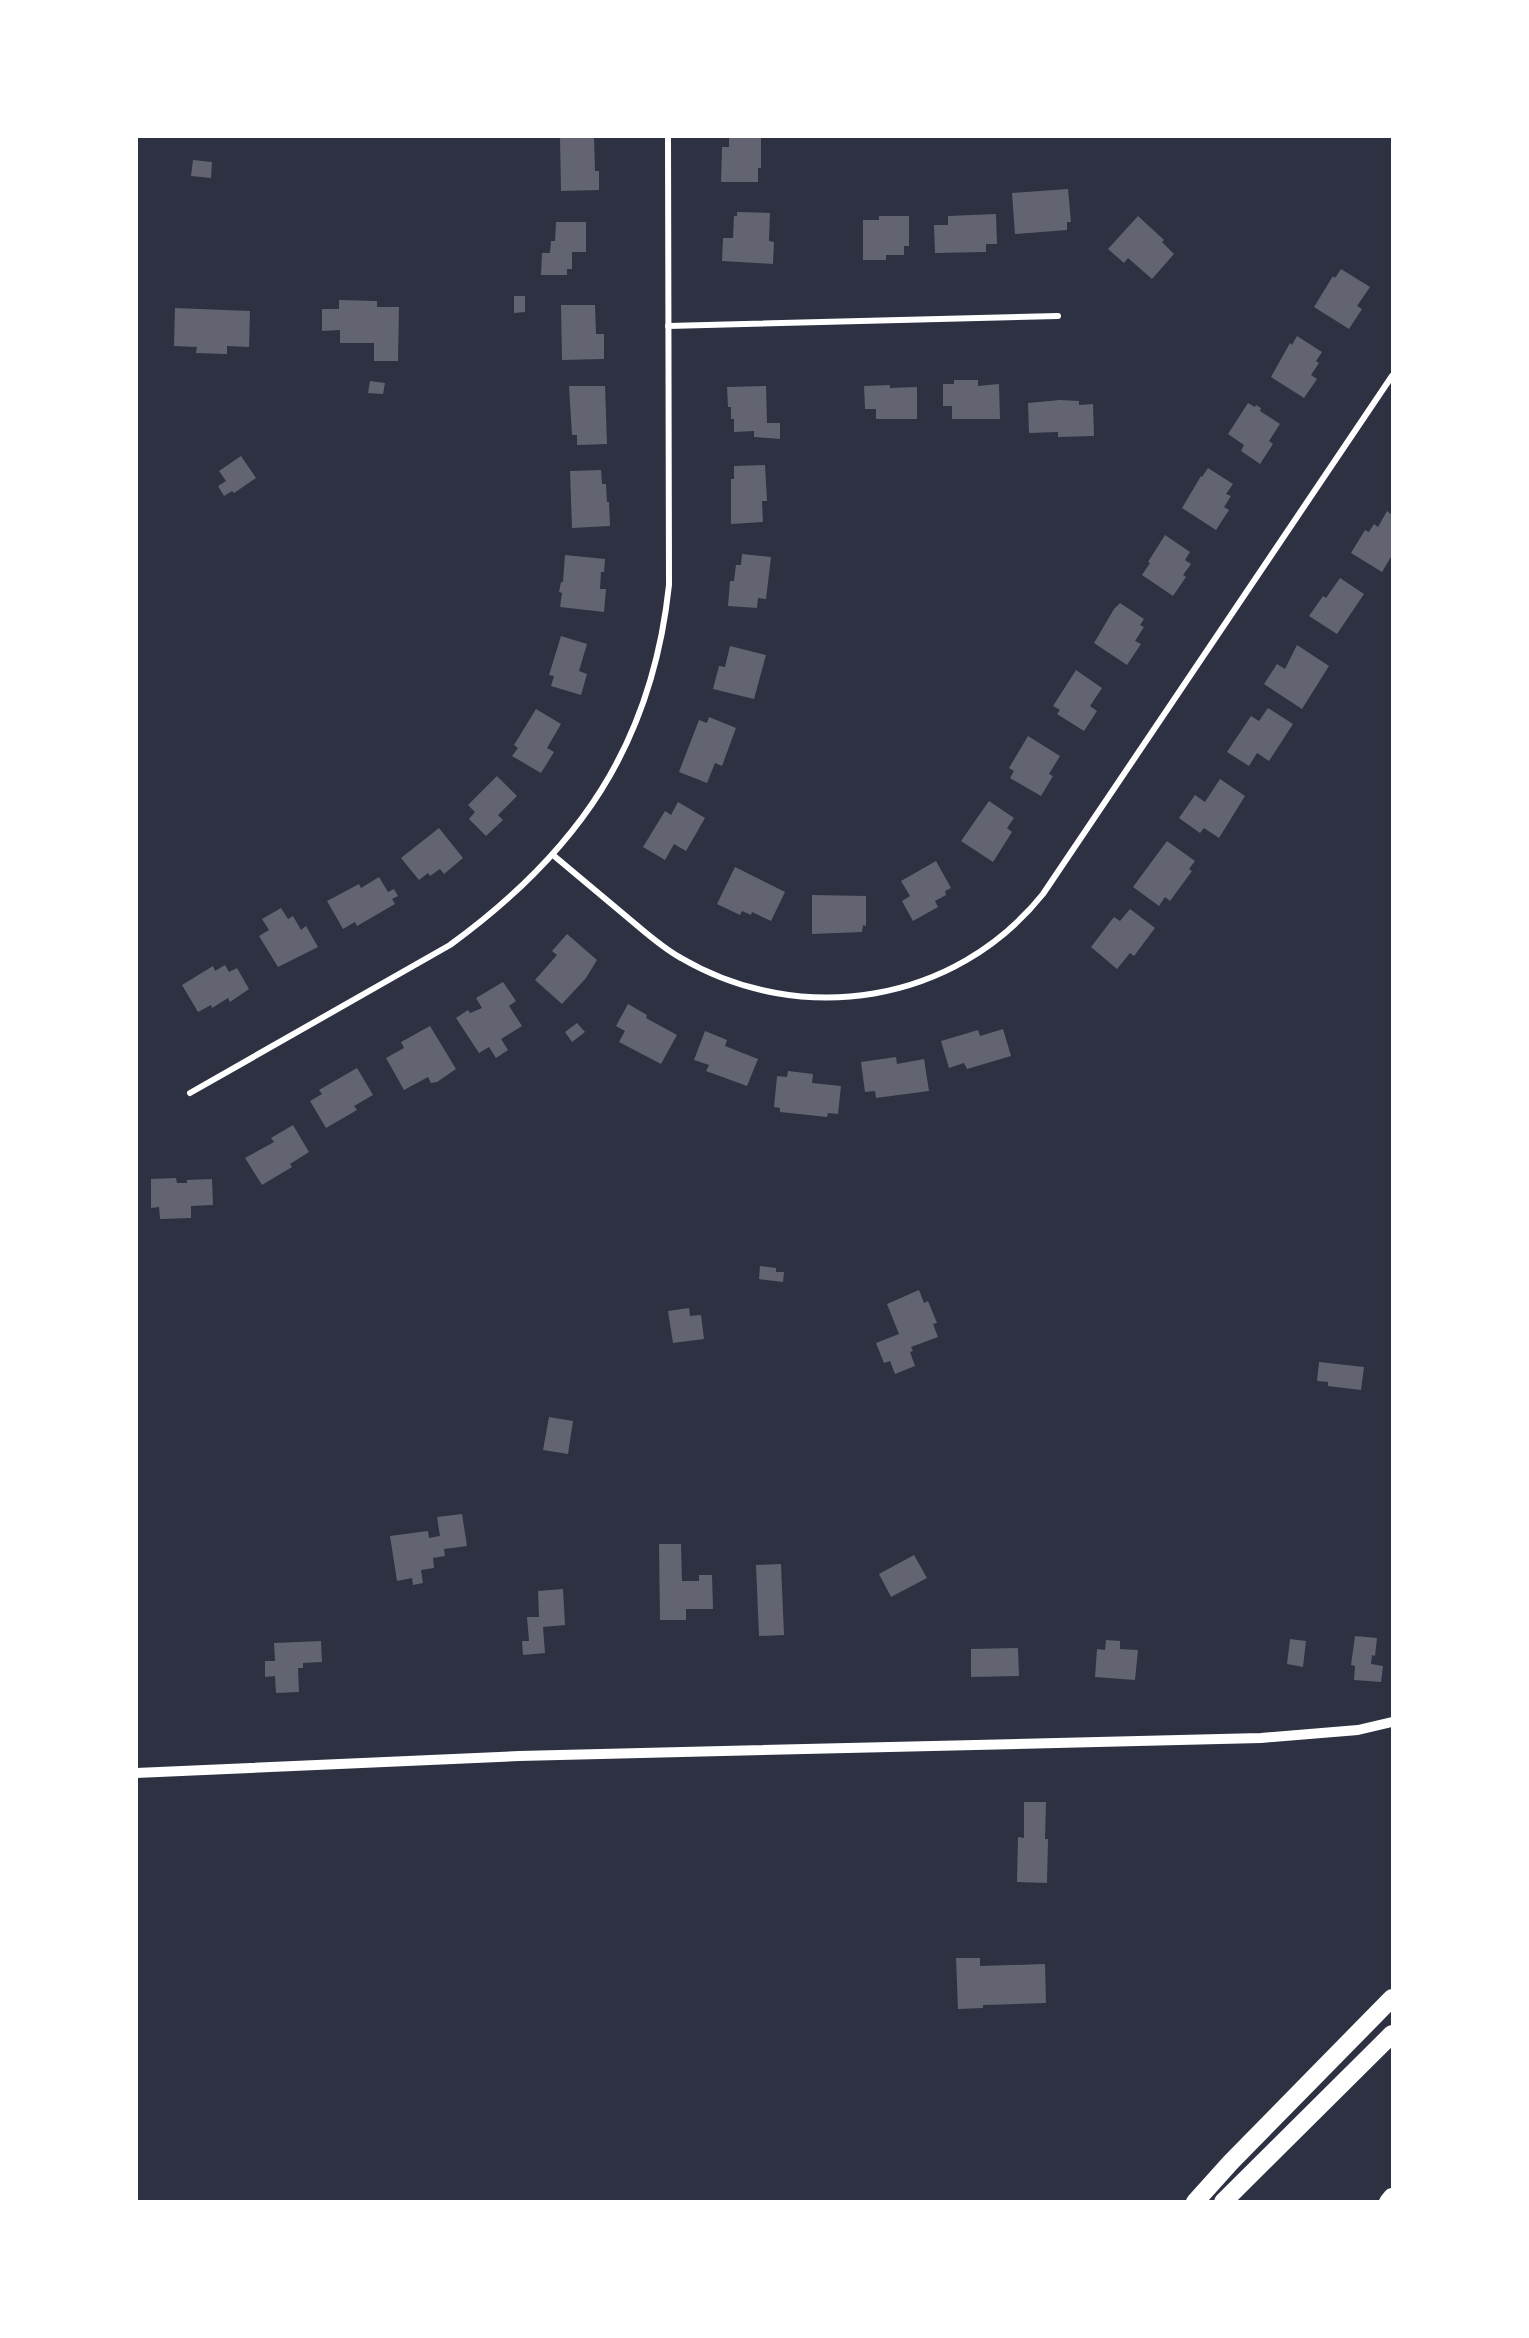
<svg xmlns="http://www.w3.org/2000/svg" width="1529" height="2338" viewBox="0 0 1529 2338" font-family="'Asap Condensed',sans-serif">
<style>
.building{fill:#626471}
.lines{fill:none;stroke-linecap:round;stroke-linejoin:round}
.minor{stroke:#fff;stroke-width:6}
.tertiary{stroke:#fff;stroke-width:10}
.motorway{stroke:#fff;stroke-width:18}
</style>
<rect width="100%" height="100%" fill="#2d3142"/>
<!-- building -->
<g class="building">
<polygon points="729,136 761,136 761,168 758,168 758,182 721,182 722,147 729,147"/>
<polygon points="594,137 595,171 599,171 599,190 561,191 560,138"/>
<polygon points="193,160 212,162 211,178 191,176"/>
<polygon points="1068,189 1071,222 1067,222 1067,230 1015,234 1012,193"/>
<polygon points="737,212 770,213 769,241 774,242 773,264 722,261 723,238 733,238 734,216 737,216"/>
<polygon points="996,214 997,244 986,244 986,252 935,253 934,225 948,225 948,216"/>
<polygon points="879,216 909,216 909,246 904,246 904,255 886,255 886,260 863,260 863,220 879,220"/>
<polygon points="1138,216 1164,240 1162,242 1174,254 1152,279 1128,258 1124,263 1108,249"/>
<polygon points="556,222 586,222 586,252 572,252 572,269 567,269 567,275 541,275 542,253 550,253 551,241 555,241"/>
<polygon points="1341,269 1370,287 1357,306 1362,309 1349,329 1314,307 1333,276 1335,278"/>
<polygon points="514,296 525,296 525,312 514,313"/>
<polygon points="339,300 377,301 377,307 399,307 398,361 374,361 374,343 340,343 340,330 322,331 322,309 339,309"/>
<polygon points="561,305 595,305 596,334 604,334 604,359 562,360"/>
<polygon points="175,308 250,311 249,347 227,346 227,354 196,353 197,347 174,346"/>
<polygon points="1297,336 1322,352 1316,361 1319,363 1311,375 1317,379 1304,398 1271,377 1290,343 1292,345"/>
<polygon points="954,380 978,380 978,386 999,384 1000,419 952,419 952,406 943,406 943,384 954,384"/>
<polygon points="370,381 385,383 383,394 368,393"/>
<polygon points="890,385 890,388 917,387 917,419 876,419 876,409 865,409 864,386"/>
<polygon points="569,386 605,386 607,444 577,445 577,435 572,435"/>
<polygon points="766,386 767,423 780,423 780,439 754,437 754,431 734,432 734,419 731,419 731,407 728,407 727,387"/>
<polygon points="1060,400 1079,401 1079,405 1093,404 1094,436 1058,437 1058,432 1029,433 1028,403"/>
<polygon points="1248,403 1255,407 1256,405 1261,408 1260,411 1280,424 1269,441 1273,444 1260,464 1241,451 1244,445 1228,434"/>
<polygon points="241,456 256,478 234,493 232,491 224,496 218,486 226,481 219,471"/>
<polygon points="765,465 767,501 762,501 763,522 731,524 731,479 734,479 734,466"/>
<polygon points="1208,468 1233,484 1226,494 1231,496 1224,507 1229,510 1216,530 1182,508 1201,476 1202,477"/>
<polygon points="601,470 602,484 606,484 607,502 609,502 610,526 572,528 570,471"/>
<polygon points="1387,511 1392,515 1392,555 1382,572 1351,553 1365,530 1369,532 1374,524 1378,527"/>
<polygon points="1165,535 1190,552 1185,560 1191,564 1183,575 1186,577 1173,596 1142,575 1150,563 1148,562"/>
<polygon points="742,554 771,557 766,599 758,598 757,608 728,606 730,581 734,581 736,565 741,565"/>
<polygon points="565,555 605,559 604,572 601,572 600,589 606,589 604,612 560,607 562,593 559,592 561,582 563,582"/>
<polygon points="1340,578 1364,594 1337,634 1309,616 1323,596 1326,598"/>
<polygon points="1120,603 1144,619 1140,625 1144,627 1135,641 1141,644 1127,665 1094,643 1114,609"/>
<polygon points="561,636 587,644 579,671 587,674 581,695 551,686 554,676 549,675"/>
<polygon points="1297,645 1329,666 1302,709 1264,684 1277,664 1285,669"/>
<polygon points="730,646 766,655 754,699 713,689 719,666 725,667"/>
<polygon points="1076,670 1102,688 1090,706 1097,711 1084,731 1057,714 1060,710 1053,706"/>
<polygon points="1268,708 1293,724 1269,761 1257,753 1249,766 1227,752 1251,716 1259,721"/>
<polygon points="536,709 561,724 547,748 554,752 541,773 512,756 518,748 514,745"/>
<polygon points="709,717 736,728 722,766 715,763 707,783 679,772 699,720 707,723"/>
<polygon points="1028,736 1060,756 1049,774 1053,776 1041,796 1010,778 1014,771 1009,768"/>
<polygon points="497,776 517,796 498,815 503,820 486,836 469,819 475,812 468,805"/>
<polygon points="1220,779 1245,796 1219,838 1204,828 1200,833 1179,818 1195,795 1205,802"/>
<polygon points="989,801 1014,818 1007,828 1012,832 993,862 961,841"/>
<polygon points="678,802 705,818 686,851 674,844 665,860 643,847 665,811 671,815"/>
<polygon points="439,828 463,858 444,874 440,869 430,876 428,873 419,880 401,858"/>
<polygon points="1167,841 1195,861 1189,869 1192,871 1170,901 1165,897 1159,906 1133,887"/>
<polygon points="936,861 951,888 945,891 946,895 935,901 938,907 913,921 902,901 910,896 901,881"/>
<polygon points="735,867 785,892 771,921 752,912 751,915 742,911 740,915 717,904"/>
<polygon points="379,877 388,892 394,889 398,896 392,899 395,904 357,926 355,922 343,929 327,901 359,884 361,888"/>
<polygon points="812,895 866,896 866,926 863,925 862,932 812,934"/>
<polygon points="281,908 288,919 293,916 301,930 306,926 318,947 278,967 259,936 269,930 262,919"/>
<polygon points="1130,909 1155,928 1134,956 1130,953 1117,969 1091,947 1114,917 1120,921"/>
<polygon points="567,934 597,960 586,978 562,1004 535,980 557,955 552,951"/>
<polygon points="225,965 229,972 237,968 249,989 230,1002 228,998 212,1008 211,1005 198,1012 182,985 213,966 215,971"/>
<polygon points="503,982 516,1001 509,1006 522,1026 501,1039 508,1050 496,1058 489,1047 479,1053 456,1018 468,1010 470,1013 482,1008 476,998"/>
<polygon points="628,1004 647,1015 646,1018 677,1035 661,1064 619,1042 625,1031 616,1026"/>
<polygon points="577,1023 585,1032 572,1042 565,1032"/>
<polygon points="430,1026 456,1069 437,1082 431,1083 428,1077 404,1090 386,1058 404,1048 401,1042"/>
<polygon points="1003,1029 1011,1056 967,1069 964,1063 949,1068 941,1041 978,1030 980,1036"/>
<polygon points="705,1031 727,1040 725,1046 758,1059 747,1086 706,1071 709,1065 694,1060"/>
<polygon points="896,1057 897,1064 924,1059 929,1091 876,1098 875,1091 865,1092 861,1062"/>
<polygon points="357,1068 373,1095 354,1106 357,1110 326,1128 310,1101 322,1094 319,1090"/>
<polygon points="788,1071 813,1074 812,1083 841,1086 838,1114 828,1113 827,1117 780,1112 780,1108 774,1107 777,1076 787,1077"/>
<polygon points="293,1125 309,1152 290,1164 292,1167 262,1185 245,1158 274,1142 271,1138"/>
<polygon points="176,1178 177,1183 187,1183 187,1180 212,1179 213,1205 191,1206 191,1218 160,1219 159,1207 151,1208 151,1179"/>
<polygon points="760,1266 776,1268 776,1272 784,1272 783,1282 759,1279"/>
<polygon points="919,1290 924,1303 928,1301 937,1323 933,1324 938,1337 911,1347 913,1351 910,1352 915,1366 895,1374 890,1361 884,1363 876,1343 899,1334 887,1304"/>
<polygon points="689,1308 690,1316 701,1315 704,1339 673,1343 668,1311"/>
<polygon points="1319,1362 1364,1367 1361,1390 1328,1386 1328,1382 1317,1381"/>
<polygon points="549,1417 573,1421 568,1454 543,1450"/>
<polygon points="462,1514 467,1546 444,1549 445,1556 433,1558 434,1568 421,1570 423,1583 413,1585 412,1578 397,1581 390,1536 428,1531 429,1538 440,1536 437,1517"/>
<polygon points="659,1544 681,1544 682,1581 699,1581 699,1575 712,1575 713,1609 686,1609 686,1620 660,1620"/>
<polygon points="914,1555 927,1578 891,1597 879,1574"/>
<polygon points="781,1564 784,1635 759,1636 756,1565"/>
<polygon points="563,1589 565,1625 543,1627 545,1653 523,1655 522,1641 529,1641 527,1617 539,1617 538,1591"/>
<polygon points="1355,1636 1377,1638 1375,1656 1372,1655 1371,1664 1383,1666 1381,1682 1354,1680 1355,1666 1351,1665"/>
<polygon points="1290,1639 1306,1641 1303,1667 1287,1664"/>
<polygon points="1106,1640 1120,1641 1120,1649 1138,1650 1135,1680 1095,1677 1097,1649 1105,1650"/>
<polygon points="321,1641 322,1662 303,1663 303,1668 298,1668 299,1692 276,1693 275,1676 265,1677 265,1661 275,1661 274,1643"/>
<polygon points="1018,1648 1019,1676 971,1677 971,1649"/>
<polygon points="1024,1802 1046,1802 1045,1839 1048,1839 1047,1883 1017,1882 1018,1837 1024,1838"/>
<polygon points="956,1958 980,1958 980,1966 1045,1964 1046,2003 983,2005 983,2008 958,2009"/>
</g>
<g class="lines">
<!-- minor -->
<g class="minor">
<polyline points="668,326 1058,316"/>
<path d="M553,855C578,876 602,896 627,917C644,931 661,947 681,958C801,1028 955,1004 1043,894L1392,376"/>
<path d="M190,1093L450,945C578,852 652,745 669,585L668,136"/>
</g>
<!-- tertiary -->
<polyline class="tertiary" points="136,1773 519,1756 1261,1738 1358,1730 1392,1722"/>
<!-- motorway -->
<g class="motorway">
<polyline points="1195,2202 1231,2162 1392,1998"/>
<polyline points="1223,2202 1392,2034"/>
<polyline points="1388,2202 1392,2197"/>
</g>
</g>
<!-- border -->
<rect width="1529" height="2338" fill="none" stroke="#ffffff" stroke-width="276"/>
</svg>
